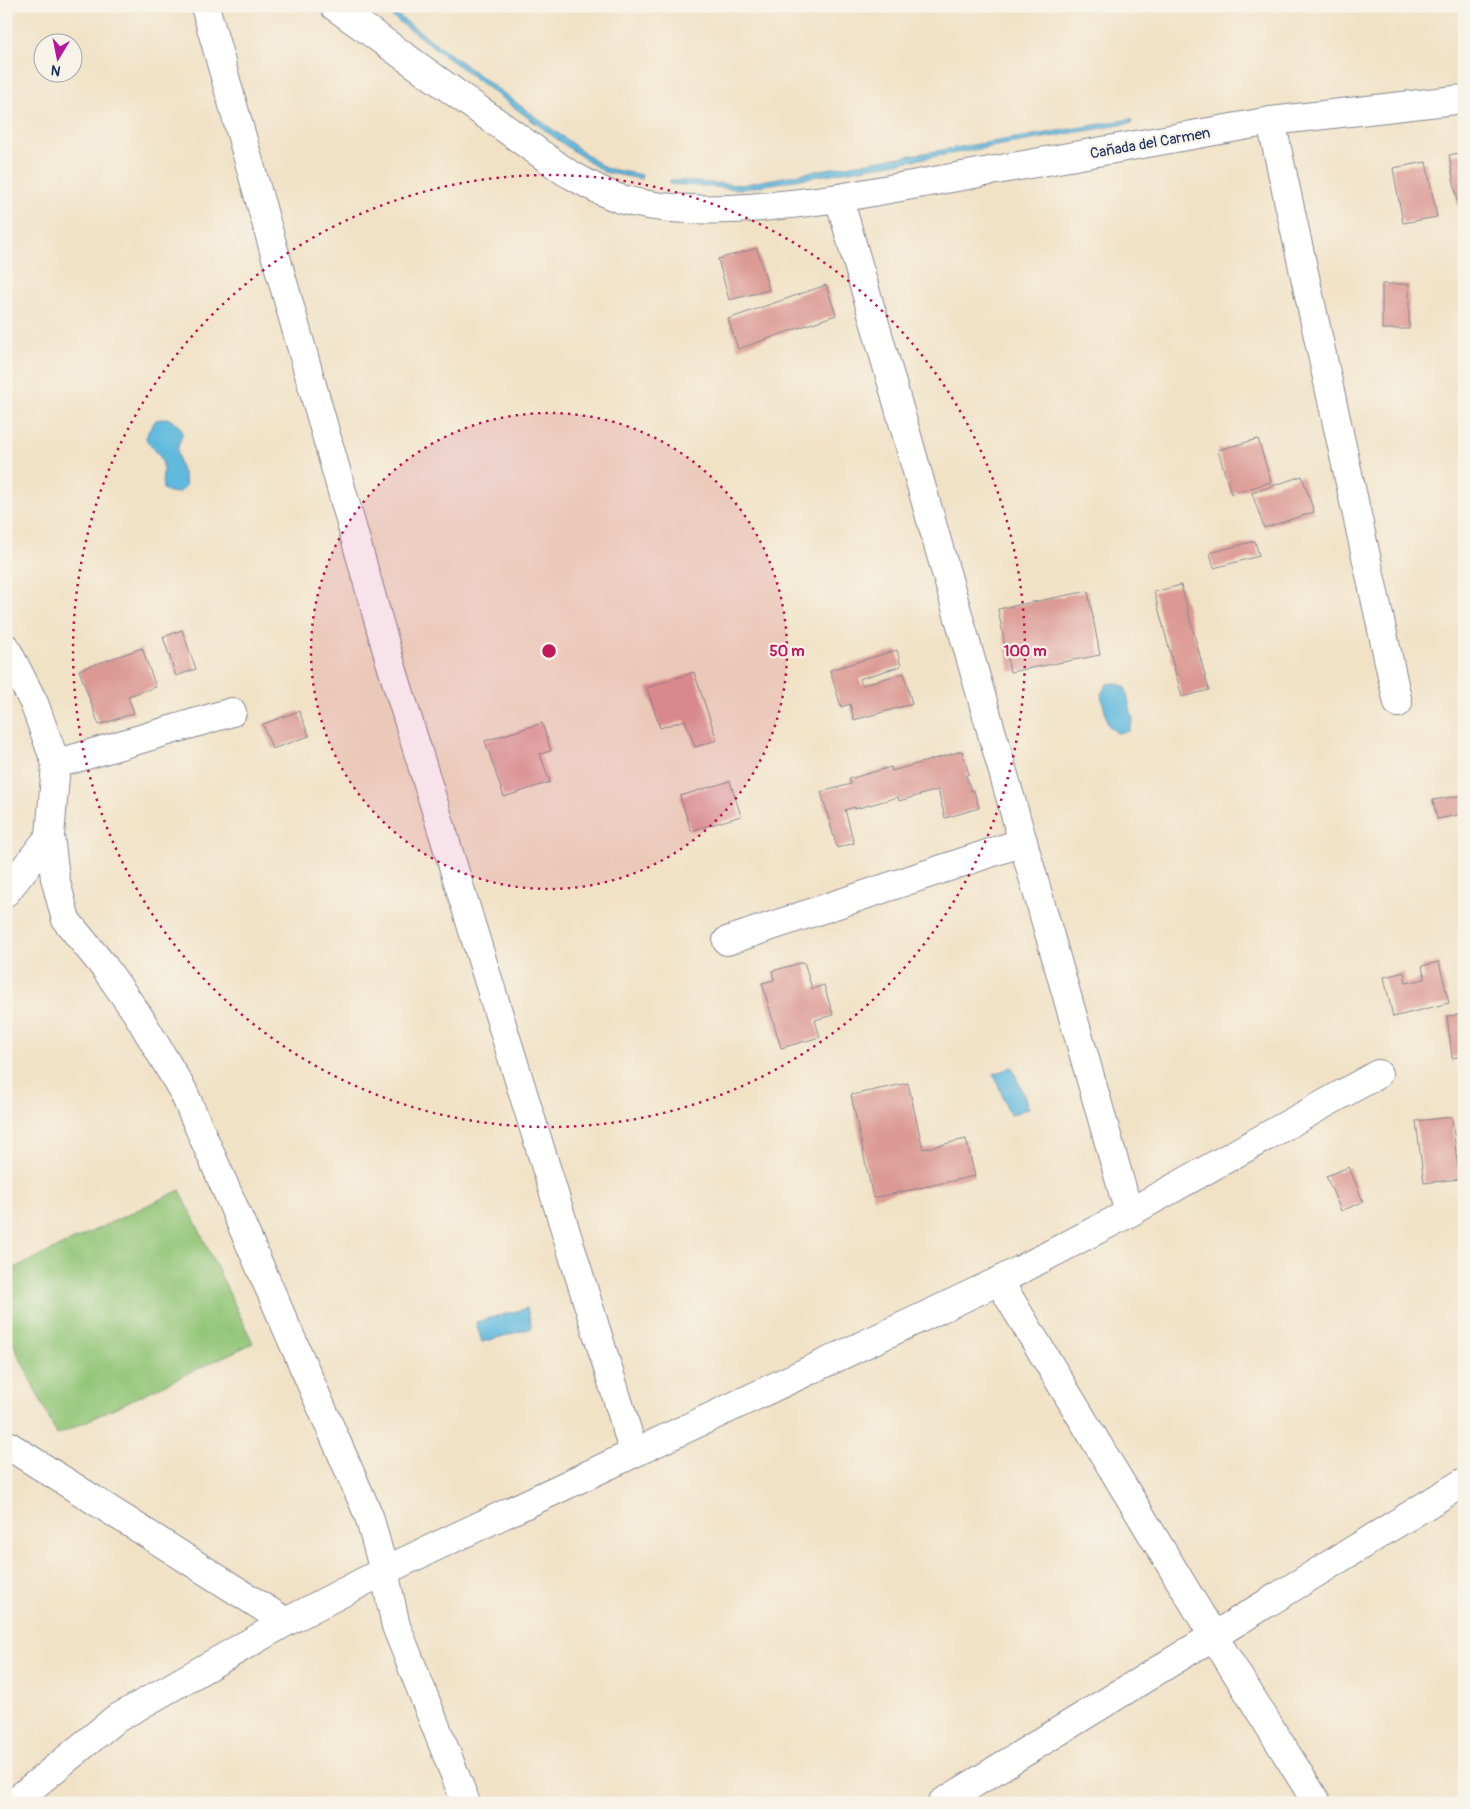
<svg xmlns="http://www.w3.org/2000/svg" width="1470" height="1809" viewBox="0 0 1470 1809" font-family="Pangolin,sans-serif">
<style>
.green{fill:#91c576;stroke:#567a6a}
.water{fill:#61bade;stroke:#3e749e}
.building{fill:#db9993}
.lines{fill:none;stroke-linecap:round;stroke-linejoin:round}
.minor-casing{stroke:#868892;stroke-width:30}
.minor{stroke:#fff;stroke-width:28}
.ring{fill:none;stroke:#c2185b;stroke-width:2.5;stroke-dasharray:2.5 5}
.labels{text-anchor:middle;stroke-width:4.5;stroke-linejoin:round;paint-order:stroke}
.street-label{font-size:15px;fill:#1b2f5e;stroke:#f7f3e8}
.centre{fill:#c2185b;stroke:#f7f3e8;stroke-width:2.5}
.ring-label{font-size:15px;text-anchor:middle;font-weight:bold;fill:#c2185b;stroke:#f7f3e8;stroke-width:4.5;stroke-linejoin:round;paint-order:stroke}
</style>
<rect width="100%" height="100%" fill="#f7f3e8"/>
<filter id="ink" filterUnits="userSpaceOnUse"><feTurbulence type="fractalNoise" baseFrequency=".02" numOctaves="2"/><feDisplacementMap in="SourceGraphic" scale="10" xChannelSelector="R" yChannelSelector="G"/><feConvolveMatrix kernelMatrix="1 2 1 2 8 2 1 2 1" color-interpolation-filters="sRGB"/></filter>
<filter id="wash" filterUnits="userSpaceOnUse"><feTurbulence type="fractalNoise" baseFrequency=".0096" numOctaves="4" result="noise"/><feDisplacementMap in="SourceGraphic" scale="20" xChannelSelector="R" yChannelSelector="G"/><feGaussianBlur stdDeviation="1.12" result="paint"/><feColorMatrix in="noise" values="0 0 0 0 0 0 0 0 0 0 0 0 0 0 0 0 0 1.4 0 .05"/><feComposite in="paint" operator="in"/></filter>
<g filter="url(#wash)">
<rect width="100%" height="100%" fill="#f1e2c6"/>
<!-- green -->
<polygon class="green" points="180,1190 253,1343 57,1435 6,1329 6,1272"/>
<!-- water -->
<g class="water">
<polygon points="378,6 385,6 605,168 642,175 641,179 604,172 569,148"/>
<polygon points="1131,119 1132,123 742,189 670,184 670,180 741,185 827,169"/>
<path d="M167,418C195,433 175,437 178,455C179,467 185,474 186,486L179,493L169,492L163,489C161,480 165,468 162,461C159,451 149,447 146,438L149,430L156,420Z"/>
<polygon points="1116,683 1125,687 1133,720 1129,731 1117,733 1108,725 1101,694 1107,684"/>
<polygon points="1012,1067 1029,1108 1010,1115 994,1074"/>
<polygon points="527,1308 532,1328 482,1342 476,1322"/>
</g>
<g id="blocks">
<!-- building -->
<g class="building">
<polygon points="1464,152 1464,222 1461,223 1449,155"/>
<polygon points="1426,162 1437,217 1403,223 1393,168"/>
<polygon points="757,248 769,290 729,300 718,259"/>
<rect x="1382" y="284" width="27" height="45"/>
<polygon points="826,285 836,315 738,349 728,319"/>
<polygon points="1258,439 1271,482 1231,494 1218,450"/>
<polygon points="1302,476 1314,512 1264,528 1252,493"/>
<polygon points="1255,541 1259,556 1214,568 1210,553"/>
<polygon points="1181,585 1209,690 1182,697 1154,592"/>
<polygon points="1088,591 1100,655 1010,672 998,609"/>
<polygon points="182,630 196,669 176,676 163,637"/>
<polygon points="142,648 156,687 128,696 134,713 99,725 79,670"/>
<polygon points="897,650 901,666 859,679 862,685 904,673 912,704 854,720 850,704 841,707 830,670"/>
<polygon points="694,672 717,740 695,747 685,720 660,728 647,688"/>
<polygon points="299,711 309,736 272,749 263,724"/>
<polygon points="542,723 551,751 540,754 550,782 504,797 485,741"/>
<polygon points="962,751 969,774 966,775 971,791 974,791 979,808 945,818 938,790 899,801 898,797 855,809 855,807 845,810 854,843 837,848 821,792 851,784 849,779 891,767 892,771"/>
<polygon points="730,781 741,816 691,831 680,796"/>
<polygon points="1464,795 1464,814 1437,819 1433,800"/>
<polygon points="804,962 812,989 824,985 833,1015 815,1020 820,1037 781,1048 762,983 774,980 772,971"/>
<polygon points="1439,962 1449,1003 1393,1017 1384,977 1404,972 1406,983 1425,979 1422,966"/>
<polygon points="1464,1014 1464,1056 1452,1058 1447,1016"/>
<polygon points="908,1083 923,1149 966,1139 975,1176 873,1198 851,1095"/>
<polygon points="1452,1117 1459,1179 1424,1183 1416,1121"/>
<polygon points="1349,1167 1363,1202 1341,1211 1326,1176"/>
</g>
</g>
</g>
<g filter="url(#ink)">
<use href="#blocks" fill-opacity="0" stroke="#868892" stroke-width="1"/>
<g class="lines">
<defs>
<g id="minor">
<polyline points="205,6 389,658 634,1453"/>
<path d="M334,6L566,172C584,182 602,193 621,199C688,218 771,207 839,198L1271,121L1464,99"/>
<polyline points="1271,121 1398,703"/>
<polyline points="839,198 1129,1213"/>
<polyline points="6,648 34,703 56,764 50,836 55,878 66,920 105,968 138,1015 183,1091 369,1516 384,1571 396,1626 466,1803"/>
<polyline points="56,764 232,712"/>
<polyline points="6,892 50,836"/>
<polyline points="727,941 1023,842"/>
<polyline points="999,1281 1214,1637 1317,1803"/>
<polyline points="6,1444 286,1622"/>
<polyline points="13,1803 114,1720 286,1622 384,1571 999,1281 1129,1213 1378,1074"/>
<polyline points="942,1803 1464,1482"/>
</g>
</defs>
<!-- minor casing -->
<use href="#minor" class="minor-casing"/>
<!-- minor -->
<use href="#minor" class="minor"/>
</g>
</g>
<!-- distance rings -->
<circle cx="549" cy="651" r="238" fill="#c2185b" fill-opacity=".12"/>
<g class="ring">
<circle cx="549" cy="651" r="238"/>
<circle cx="549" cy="651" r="476"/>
</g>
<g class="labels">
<!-- street labels -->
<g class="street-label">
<text transform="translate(1150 143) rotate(-10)" y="5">Cañada del Carmen</text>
</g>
</g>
<circle cx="549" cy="651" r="8" class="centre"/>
<g class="ring-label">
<text x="787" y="656">50 m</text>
<text x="1025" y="656">100 m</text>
</g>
<!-- margin -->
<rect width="1470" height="1809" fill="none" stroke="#f7f3e8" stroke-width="25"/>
<!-- north arrow -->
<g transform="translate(58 58) rotate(190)"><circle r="24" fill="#f7f3e8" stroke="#9fa5b1"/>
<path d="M0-4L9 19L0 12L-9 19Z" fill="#b5179e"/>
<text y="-8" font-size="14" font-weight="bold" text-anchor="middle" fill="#1b2f5e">N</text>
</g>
</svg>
